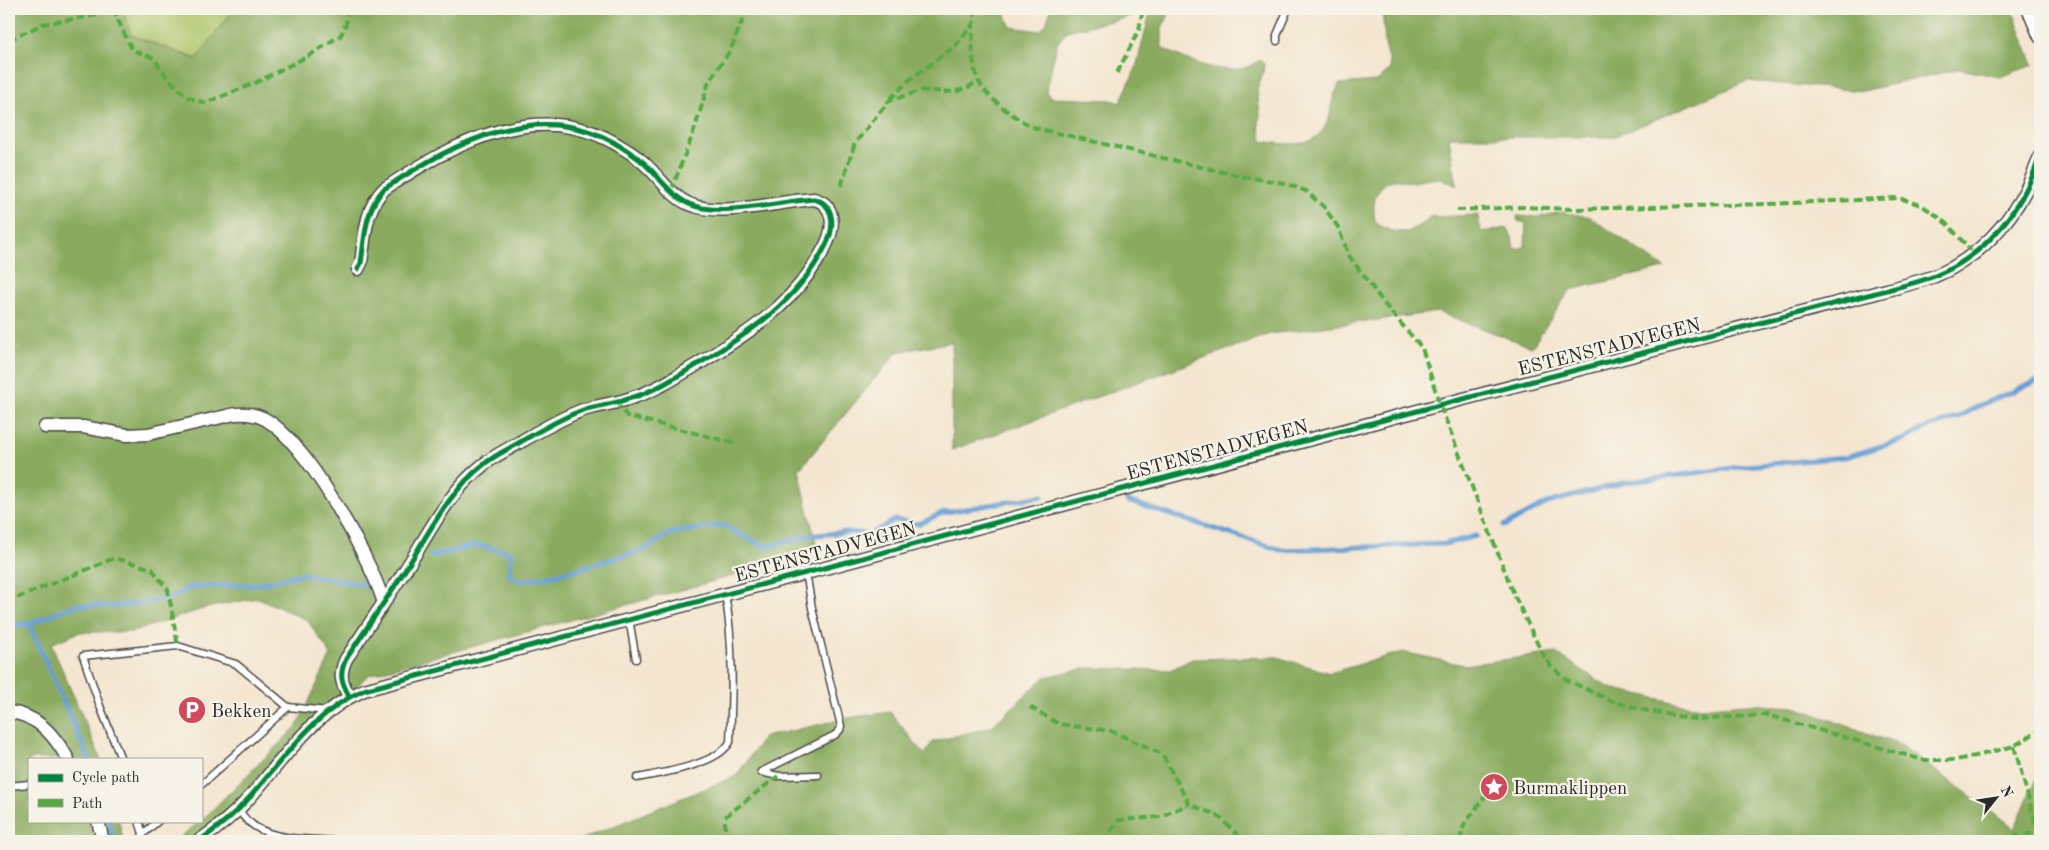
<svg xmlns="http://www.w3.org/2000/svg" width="2049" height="850" viewBox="0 0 2049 850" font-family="'Old Standard TT',serif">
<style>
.green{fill:#aec66b;stroke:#6c784b}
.forest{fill:#8aab5f;stroke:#5a6b45}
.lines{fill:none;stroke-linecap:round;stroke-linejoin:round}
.stream{stroke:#689fd6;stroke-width:5}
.lane-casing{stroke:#494744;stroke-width:9}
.street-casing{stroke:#494744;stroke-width:15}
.lane{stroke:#fff;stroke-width:6}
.street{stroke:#fff;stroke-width:12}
.quiet{stroke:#54ab44;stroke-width:4;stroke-dasharray:8 4;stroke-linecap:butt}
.cycleway-casing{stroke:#f7f3e8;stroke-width:8}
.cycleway{stroke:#00873e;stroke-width:5}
.labels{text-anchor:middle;stroke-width:4.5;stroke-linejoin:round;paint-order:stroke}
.street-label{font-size:19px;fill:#2b2b2b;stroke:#f7f3e8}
.poi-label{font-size:19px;fill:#2b2b2b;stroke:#f7f3e8;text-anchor:start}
</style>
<rect width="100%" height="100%" fill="#f7f3e8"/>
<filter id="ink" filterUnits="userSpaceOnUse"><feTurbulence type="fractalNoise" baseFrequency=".02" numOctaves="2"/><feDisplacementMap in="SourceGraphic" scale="10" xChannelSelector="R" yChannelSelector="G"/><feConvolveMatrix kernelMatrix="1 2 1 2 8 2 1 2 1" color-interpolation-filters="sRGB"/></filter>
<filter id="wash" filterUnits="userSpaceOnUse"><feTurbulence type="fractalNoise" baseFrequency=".0096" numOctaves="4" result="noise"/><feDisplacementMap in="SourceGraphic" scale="20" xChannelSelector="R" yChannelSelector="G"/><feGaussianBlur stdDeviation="1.12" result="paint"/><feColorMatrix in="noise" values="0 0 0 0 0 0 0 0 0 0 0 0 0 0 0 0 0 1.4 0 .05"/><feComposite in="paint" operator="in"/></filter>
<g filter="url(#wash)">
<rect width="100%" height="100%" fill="#f4e6d0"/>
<!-- green -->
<polygon class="green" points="123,9 234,9 197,59 131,35"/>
<!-- forest -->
<g class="forest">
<path d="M9,9H123L131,35L196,59L234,9H1006L1005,14L1011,27L1040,31L1046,24L1051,9H1137L1132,15L1125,18L1067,31L1057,44L1046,92L1052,98L1111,100L1120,103L1136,68L1151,9H1169L1168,17L1162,27V48C1184,59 1222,76 1247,67C1252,65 1257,62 1261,60L1264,63L1263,73L1257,90L1260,114L1259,125L1262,141C1289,145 1318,150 1329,118C1331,113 1330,108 1332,103C1333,96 1337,90 1339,84L1377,81L1390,69L1389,57L1386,52L1382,9H2012L2033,65L2000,77L1959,69L1863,91L1748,81L1613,137H1449L1457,186C1437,176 1434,178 1413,182C1407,183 1400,179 1394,180C1374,183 1371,209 1376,224L1391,231L1408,232L1420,225L1430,217L1478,215L1481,232L1507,228L1512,237L1514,249L1525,247L1526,223L1518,221L1517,216L1539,217L1561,212L1590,217L1665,268L1570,290L1532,347L1438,312L1270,334L952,450V342L897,352L799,470L818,553L368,675L205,841H175L201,821L297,726L331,655L307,620L258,598L206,608L131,632H80L51,644L101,759H29V821H119L123,841H9Z"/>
<polygon points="1402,652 1464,665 1556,653 1610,688 1700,708 1744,704 1795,707 1900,745 2015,828 2040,769 2040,831 2036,835 2040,837 2040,841 577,841 736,776 764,737 848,718 890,712 925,755 932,742 991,727 1045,677 1087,668 1170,670 1192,659 1277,657 1330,673"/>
</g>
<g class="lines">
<!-- stream -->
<g class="stream">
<polyline points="1127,501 1281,550 1444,544 1476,536"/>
<polyline points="1504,526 1547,503 1622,483 1746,466 1846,457 1905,439 1923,429 1958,417 1985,403 2040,380"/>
<polyline points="431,556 477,545 512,553 509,576 523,581 564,573 644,550 670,533 724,525 736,533 767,547 806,536 847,532 871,534 895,520 919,524 942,513 1042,496"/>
<polyline points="29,624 89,759"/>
<polyline points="9,628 18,624 29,624 76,605 118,606 155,601 174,596 191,587 260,584 302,574 367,585"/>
<polyline points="109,821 113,841"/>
</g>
</g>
</g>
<g filter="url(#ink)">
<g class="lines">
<defs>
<g id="lane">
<polyline points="1277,41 1277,35 1288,9"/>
<polyline points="629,619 636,659"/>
<polyline points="121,759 100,706 83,656 178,646 236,664 288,707"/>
<polyline points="761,772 835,735 840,730 841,726 812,608 806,572"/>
<polyline points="761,772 778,776 818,775"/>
<path d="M637,778C662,773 717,765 730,742C732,693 734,643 725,594"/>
<polyline points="201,785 288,707 327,711"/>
<polyline points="9,786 29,784"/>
<path d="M238,809C241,813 244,818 248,821C268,841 315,840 341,841"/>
<polyline points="139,821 143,834"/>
<polyline points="141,841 143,834 158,821"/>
</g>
<g id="street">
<polyline points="2028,9 2040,37"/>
<path d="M45,427H83L127,435L148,434L235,414C245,413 256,414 265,419C307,443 368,554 383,600"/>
<path d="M349,696C341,682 339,674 346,659C368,626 390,594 411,561C432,527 451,490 483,465C495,455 509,449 522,441C541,430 561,418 583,410C598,405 615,404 631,398C655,391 676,377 698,364C751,332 797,302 826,245C835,227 835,204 814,199C780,201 720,218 689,204C673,197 662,181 650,169C642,160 633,154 623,148C542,95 455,142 384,189C365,209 365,236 361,263L358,269"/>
<path d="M9,712C38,715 54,735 68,759"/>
<polyline points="98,821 103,841"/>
<path d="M199,841C218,828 236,813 251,796C285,757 315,711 364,690L1440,405L1868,295C1890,289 1913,284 1935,276C1987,255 2023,208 2040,156"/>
</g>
</defs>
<!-- lane casing -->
<use href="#lane" class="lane-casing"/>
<!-- street casing -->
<use href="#street" class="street-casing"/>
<!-- lane -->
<use href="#lane" class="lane"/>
<!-- street -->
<use href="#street" class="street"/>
<!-- quiet -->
<g class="quiet">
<polyline points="113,9 132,50 154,58 166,76 187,97 205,103 253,84 310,55 341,35 346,24 348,9"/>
<path d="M975,9C972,25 970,66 979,82C989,100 1017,120 1036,128L1240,176L1284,183L1306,191L1324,207L1338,227L1349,256L1361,272L1386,306L1422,348L1440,405L1515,597L1542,653L1551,666L1567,680L1609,700L1643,710L1694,719L1767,715L1923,760H1956L1984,754L2014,746L2040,730"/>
<polyline points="9,40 43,24 98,15 110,9"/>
<polyline points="1117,73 1139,30 1142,13"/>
<polyline points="890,99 907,82 956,45 972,25"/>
<polyline points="841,186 855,143 889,101 922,90 946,92 958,91 969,87 978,81"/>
<polyline points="671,191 695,128 709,81 730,51 743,19 742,9"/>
<polyline points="1457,210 1524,207 1574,209 1769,204 1899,198 1921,205 1932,212 1948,225 1974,254"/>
<polyline points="616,402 627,416 734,443"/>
<polyline points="17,598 115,558 152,569 168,590 178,646"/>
<polyline points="1030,707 1059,724 1111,731 1162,754 1189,804 1217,815 1241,838 1257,841"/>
<polyline points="2014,746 2035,822 2040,833"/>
<polyline points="725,841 725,817 778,776"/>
<polyline points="1103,841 1119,820 1159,817 1189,804"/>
<polyline points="1460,841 1464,825 1488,792"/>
<polyline points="1989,841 2039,832"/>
</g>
<defs>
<g id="cycleway">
<path d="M349,696C341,682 339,674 346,659C368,626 390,594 411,561C432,527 451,490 483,465C495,455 509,449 522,441C541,430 561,418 583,410C598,405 615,404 631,398C655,391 676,377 698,364C751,332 797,302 826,245C835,227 835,204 814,199C780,201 720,218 689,204C673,197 662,181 650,169C642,160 633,154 623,148C542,95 455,142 384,189C365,209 365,236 361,263L358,269"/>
<path d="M199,841C218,828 236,813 251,796C285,757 315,711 364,690L1440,405L1868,295C1890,289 1913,284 1935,276C1987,255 2023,208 2040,156"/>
</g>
</defs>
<!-- cycleway casing -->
<use href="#cycleway" class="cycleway-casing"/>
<!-- cycleway -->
<use href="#cycleway" class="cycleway"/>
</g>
</g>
<!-- icons -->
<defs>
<symbol id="parking-disc" viewBox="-11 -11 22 22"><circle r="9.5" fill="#d1495b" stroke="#f7f3e8"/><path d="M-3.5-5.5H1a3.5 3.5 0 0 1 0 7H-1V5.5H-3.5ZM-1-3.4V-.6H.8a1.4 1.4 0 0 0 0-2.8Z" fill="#fff"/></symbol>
<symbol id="sight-disc" viewBox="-11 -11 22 22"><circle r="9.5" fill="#d1495b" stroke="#f7f3e8"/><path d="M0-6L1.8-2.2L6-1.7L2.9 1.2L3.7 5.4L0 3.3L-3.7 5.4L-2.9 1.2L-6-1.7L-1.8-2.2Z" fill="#fff"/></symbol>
</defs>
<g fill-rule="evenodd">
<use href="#parking-disc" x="176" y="694" width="32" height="32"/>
<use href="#sight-disc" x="1478" y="771" width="32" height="32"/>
</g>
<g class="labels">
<!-- street labels -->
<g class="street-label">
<text transform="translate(1609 346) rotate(-14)" y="7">ESTENSTADVEGEN</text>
<text transform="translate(1217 449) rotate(-15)" y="7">ESTENSTADVEGEN</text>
<text transform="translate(825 551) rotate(-15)" y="7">ESTENSTADVEGEN</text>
</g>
<!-- poi labels -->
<g class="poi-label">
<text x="211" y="717">Bekken</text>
<text x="1513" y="794">Burmaklippen</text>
</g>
</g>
<!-- margin -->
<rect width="2049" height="850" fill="none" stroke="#f7f3e8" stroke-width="30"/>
<!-- legend -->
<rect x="28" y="758" width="175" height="65" fill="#f7f3e8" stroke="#a5a39c"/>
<rect x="38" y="774" width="25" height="8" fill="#00873e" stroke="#a5a39c"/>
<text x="72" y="782" font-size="15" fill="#2b2b2b">Cycle path</text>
<rect x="38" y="799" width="25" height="8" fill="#54ab44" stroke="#a5a39c"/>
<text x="72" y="808" font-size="15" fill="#2b2b2b">Path</text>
<!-- north arrow -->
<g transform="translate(1996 798) rotate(60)" stroke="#f7f3e8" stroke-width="4" paint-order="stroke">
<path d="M0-4L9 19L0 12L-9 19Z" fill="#2b2b2b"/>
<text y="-8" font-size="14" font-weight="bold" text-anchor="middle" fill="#2b2b2b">N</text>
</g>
</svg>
